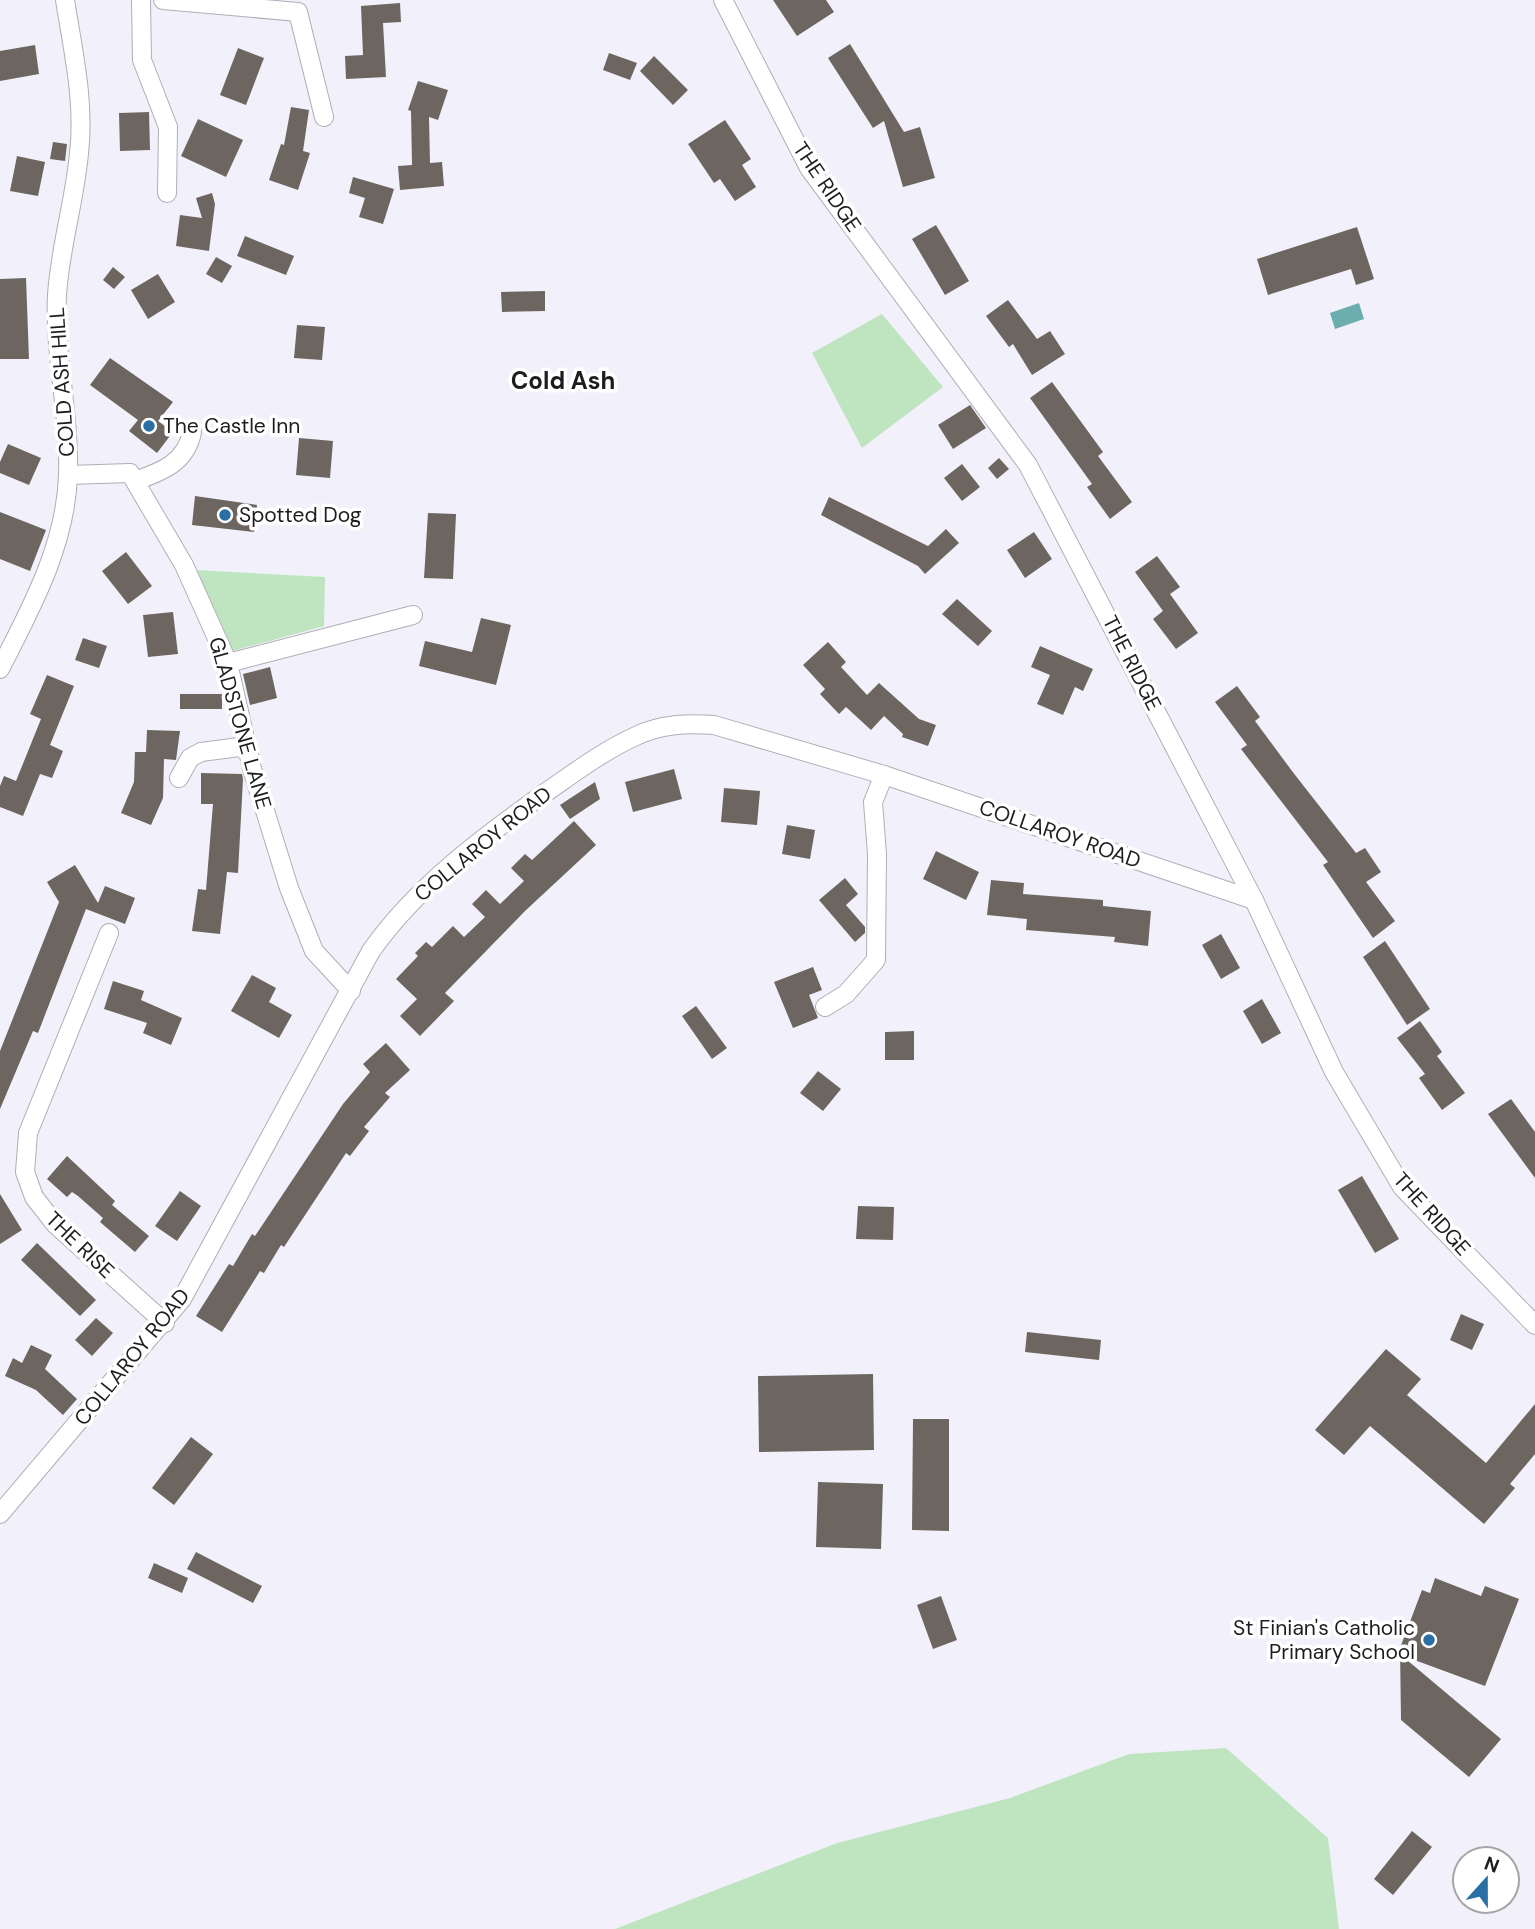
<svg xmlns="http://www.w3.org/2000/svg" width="1535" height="1929" viewBox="0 0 1535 1929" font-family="'DM Sans',sans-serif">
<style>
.green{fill:#bfe5c0}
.water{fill:#6cadad}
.building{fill:#6d6660}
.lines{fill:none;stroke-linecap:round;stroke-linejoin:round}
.minor-casing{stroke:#afaeb7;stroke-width:20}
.minor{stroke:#fff;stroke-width:18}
.poi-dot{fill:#2a70a5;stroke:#fff;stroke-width:2.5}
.labels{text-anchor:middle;stroke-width:7;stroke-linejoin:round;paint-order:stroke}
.street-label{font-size:21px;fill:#1d1d20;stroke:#fff}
.poi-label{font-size:21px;fill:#1d1d20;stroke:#fff;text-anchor:start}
.quarter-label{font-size:24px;font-weight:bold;fill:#1d1d20;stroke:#fff}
</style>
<rect width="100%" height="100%" fill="#f2f1fb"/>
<!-- green -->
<g class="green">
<polygon points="882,314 943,387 862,448 812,353"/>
<polygon points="196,570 325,577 324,626 229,652"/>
<polygon points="1226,1748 1328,1838 1339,1929 615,1929 837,1843 1010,1798 1129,1754"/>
</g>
<!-- water -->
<polygon class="water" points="1359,303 1364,319 1335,329 1330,313"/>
<!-- building -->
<g class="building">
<polygon points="773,0 826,0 834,12 797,36"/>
<polygon points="400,3 401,22 383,23 386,77 346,79 345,56 363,55 361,6"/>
<polygon points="850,44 904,132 920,127 935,178 903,187 884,121 873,128 828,58"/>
<polygon points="35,45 39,74 0,81 0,51"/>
<polygon points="238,48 264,58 246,105 220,95"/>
<polygon points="609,53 637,63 630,80 603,70"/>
<polygon points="654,56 688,90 673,105 640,71"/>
<polygon points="418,81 448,90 438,120 429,117 430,163 442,162 444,186 400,190 398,166 412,165 411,111 408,110"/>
<polygon points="291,107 309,110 303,151 310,153 298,190 269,180 281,144 284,145"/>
<polygon points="149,112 150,150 120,151 119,113"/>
<polygon points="198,119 243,140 226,177 181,156"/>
<polygon points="725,120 751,159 742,165 756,187 735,201 720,179 714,183 688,144"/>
<polygon points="53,142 67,144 65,161 50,159"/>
<polygon points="17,156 45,162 38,196 10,191"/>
<polygon points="353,177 394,189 383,224 359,217 365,198 349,193"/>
<polygon points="212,193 215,204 209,251 176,246 180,215 202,218 196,198"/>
<polygon points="936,225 969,281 945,295 912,239"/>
<polygon points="1357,227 1374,279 1356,285 1351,269 1268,295 1257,259"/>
<polygon points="245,236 294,256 286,275 237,256"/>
<polygon points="216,257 232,266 222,283 206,274"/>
<polygon points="113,267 125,277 114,289 103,280"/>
<polygon points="158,274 175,302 148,319 131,290"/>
<polygon points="26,278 29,359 0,359 0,279"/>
<polygon points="545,291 545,311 502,312 501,292"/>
<polygon points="1008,300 1037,339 1050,331 1065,354 1032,375 1013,344 1009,347 986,316"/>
<polygon points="297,325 325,327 322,360 294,358"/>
<polygon points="110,358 173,402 158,421 173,432 157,453 129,431 138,420 90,385"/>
<polygon points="1052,382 1103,452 1098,456 1132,502 1110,519 1087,487 1092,484 1030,398"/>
<polygon points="970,405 986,428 953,449 938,425"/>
<polygon points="299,438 333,441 330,478 296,475"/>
<polygon points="8,444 41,458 29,485 0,473 0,462"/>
<polygon points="999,458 1009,469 997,479 988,468"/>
<polygon points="962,464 980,487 962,501 944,478"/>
<polygon points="195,496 257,505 254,532 192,525"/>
<polygon points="829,497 928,546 946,529 959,543 925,574 918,566 821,515"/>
<polygon points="0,512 46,530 30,571 0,559"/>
<polygon points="428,513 456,514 453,579 424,578"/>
<polygon points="1034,532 1052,559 1025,578 1007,550"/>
<polygon points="126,552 152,586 128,604 102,571"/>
<polygon points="1157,556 1180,587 1170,594 1198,633 1176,649 1153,619 1163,611 1135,572"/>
<polygon points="957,599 992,631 978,646 942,614"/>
<polygon points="173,612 178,654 148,657 143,615"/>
<polygon points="481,618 511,625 496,685 419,666 425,641 472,652"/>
<polygon points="83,638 107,646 99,668 75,660"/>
<polygon points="828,642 846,662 841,667 867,695 879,683 919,719 936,725 928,746 902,737 903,734 884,716 871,730 846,707 839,714 820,694 825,689 803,665"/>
<polygon points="1040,646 1093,669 1083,691 1075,687 1063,715 1037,704 1050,675 1031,667"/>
<polygon points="270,667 277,698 250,705 243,674"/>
<polygon points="47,675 74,686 50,745 63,751 52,778 40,774 23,816 0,807 0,786 4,776 16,781 41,719 30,714"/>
<polygon points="1237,686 1260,717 1255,721 1292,771 1356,853 1365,848 1381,872 1366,882 1395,921 1373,938 1323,865 1328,862 1241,749 1247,745 1215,702"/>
<rect x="180" y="694" width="42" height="15"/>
<polygon points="147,730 180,731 176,760 164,759 163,798 151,825 121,813 134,782 135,752 146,752"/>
<polygon points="674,769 682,799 633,812 625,782"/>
<polygon points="201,773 242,774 243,779 238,873 227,872 220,934 192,931 198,889 206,890 213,804 201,804"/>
<polygon points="595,782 600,799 570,819 560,805"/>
<polygon points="724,788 760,791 757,825 721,822"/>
<polygon points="574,821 596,845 525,911 445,993 454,1001 420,1036 400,1016 417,999 396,979 418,956 415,953 426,942 432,947 453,926 464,937 485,917 472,904 486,890 500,904 524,881 511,868 525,854 532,860"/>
<polygon points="787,825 815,830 810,859 782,854"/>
<polygon points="936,851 979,872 966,900 923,879"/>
<polygon points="75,865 98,903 105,886 135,898 125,924 86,909 38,1033 33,1031 0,1109 0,1051 59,902 47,882"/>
<polygon points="845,878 858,894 846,905 865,927 865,933 855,942 819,900"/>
<polygon points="991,880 1024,883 1023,894 1103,900 1103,906 1151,911 1148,946 1114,942 1115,937 1026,930 1027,919 987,915"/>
<polygon points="1221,934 1240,968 1221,979 1202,945"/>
<polygon points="1385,941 1430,1009 1407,1025 1363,957"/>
<polygon points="813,967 822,990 809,995 818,1018 793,1028 774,982"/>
<polygon points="252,975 276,988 269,1002 292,1015 279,1038 231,1011"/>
<polygon points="113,981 144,991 141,1000 182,1018 171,1045 143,1033 147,1023 104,1009"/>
<polygon points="1262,999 1281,1033 1262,1044 1243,1011"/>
<polygon points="696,1006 727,1048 712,1059 682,1016"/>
<polygon points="1420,1021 1442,1052 1437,1056 1465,1093 1442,1110 1419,1078 1425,1074 1397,1038"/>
<polygon points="914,1031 914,1060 885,1060 885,1032"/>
<polygon points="386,1043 410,1070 385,1093 390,1097 364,1127 369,1131 350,1156 346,1153 284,1247 281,1245 264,1273 260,1271 222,1332 196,1316 229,1264 233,1266 252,1234 255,1236 343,1104 370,1072 363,1064"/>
<polygon points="818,1071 841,1089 823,1111 800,1093"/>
<polygon points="1511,1099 1535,1132 1535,1178 1488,1114"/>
<polygon points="67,1156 115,1201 112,1205 149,1236 135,1252 100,1222 103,1218 78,1196 72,1192 67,1197 47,1179"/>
<polygon points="1362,1176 1399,1239 1375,1253 1338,1190"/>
<polygon points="180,1191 201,1206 177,1241 155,1226"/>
<polygon points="0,1194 22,1230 0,1244"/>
<polygon points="858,1206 894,1207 893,1240 856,1239"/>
<polygon points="37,1243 96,1300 80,1316 21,1260"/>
<polygon points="1461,1314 1484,1324 1472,1350 1450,1340"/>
<polygon points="96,1318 113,1333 92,1356 75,1340"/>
<polygon points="1027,1332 1101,1340 1099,1360 1025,1352"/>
<polygon points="31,1345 52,1355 45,1369 77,1399 63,1415 36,1390 5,1376 13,1358 22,1363"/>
<polygon points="1386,1349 1421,1379 1407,1395 1486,1463 1535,1404 1535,1454 1510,1484 1515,1488 1484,1524 1370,1426 1344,1455 1315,1430"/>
<polygon points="873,1374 874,1450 759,1452 758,1376"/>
<polygon points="913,1419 949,1419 949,1531 912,1530"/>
<polygon points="191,1437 213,1454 174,1505 152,1488"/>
<polygon points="818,1482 883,1484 881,1549 816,1547"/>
<polygon points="196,1552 262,1586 253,1603 187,1569"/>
<polygon points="154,1563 188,1578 182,1593 148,1578"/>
<polygon points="1435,1578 1481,1596 1485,1586 1519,1599 1485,1686 1401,1655 1501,1739 1469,1777 1401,1720 1400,1648 1422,1590 1430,1593"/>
<polygon points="941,1596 957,1640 933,1649 917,1605"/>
<polygon points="1412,1831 1432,1847 1393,1895 1374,1879"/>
</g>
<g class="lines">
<defs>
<g id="minor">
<polyline points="141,0 142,60 168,127 167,193"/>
<polyline points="163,0 298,12 324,117"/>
<polyline points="723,0 809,168 1028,465 1254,900 1334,1072 1402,1187 1535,1325"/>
<polyline points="68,475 130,473 184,565 228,663 252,769 289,888 314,951 351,991"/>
<path d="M135,481C161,472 186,463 192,432"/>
<polyline points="228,663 413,615"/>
<path d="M0,669C31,608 66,545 68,475C70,414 54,355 57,295C60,247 75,200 79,153C85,102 73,51 65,0"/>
<polyline points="179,778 190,758 201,752 247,746"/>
<polyline points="109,933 28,1133 25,1172 34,1197 55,1224 165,1323"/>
<polyline points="825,1007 846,994 876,960 877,854 873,802 884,775"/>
<path d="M0,1514L182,1299L371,951C416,887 482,838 545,793C574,773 603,751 636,736C661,724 687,723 714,725L884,775L1254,900"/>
</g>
</defs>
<!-- minor casing -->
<use href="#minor" class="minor-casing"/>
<!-- minor -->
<use href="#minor" class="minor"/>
</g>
<!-- markers -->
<g class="poi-dot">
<circle cx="149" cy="426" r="7"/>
<circle cx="225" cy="515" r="7"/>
<circle cx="1429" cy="1640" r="7"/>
</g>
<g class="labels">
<!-- street labels -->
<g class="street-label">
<text transform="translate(827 187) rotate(56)" y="7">THE RIDGE</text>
<text transform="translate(62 382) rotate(-94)" y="7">COLD ASH HILL</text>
<text transform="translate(1132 663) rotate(63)" y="7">THE RIDGE</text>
<text transform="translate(240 723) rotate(74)" y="7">GLADSTONE LANE</text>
<text transform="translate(1060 834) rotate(19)" y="7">COLLAROY ROAD</text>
<text transform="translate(483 844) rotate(-39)" y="7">COLLAROY ROAD</text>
<text transform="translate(1432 1214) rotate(48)" y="7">THE RIDGE</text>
<text transform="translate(80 1245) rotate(44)" y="7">THE RISE</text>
<text transform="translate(132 1357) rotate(-51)" y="7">COLLAROY ROAD</text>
</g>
<!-- poi labels -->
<g class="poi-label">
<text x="163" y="433">The Castle Inn</text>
<text x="239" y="522">Spotted Dog</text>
<text x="1415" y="1635" text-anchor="end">St Finian's Catholic<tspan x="1415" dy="24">Primary School</tspan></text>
</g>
<!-- quarter labels -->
<g class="quarter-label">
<text x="563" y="389">Cold Ash</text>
</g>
</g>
<!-- north arrow -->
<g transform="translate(1486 1880) rotate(21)"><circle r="33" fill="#ffffff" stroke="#a5a5a6" stroke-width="2"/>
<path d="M0-5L12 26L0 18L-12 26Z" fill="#2a70a5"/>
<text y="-10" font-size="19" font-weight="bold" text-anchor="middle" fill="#1d1d20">N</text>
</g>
</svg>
